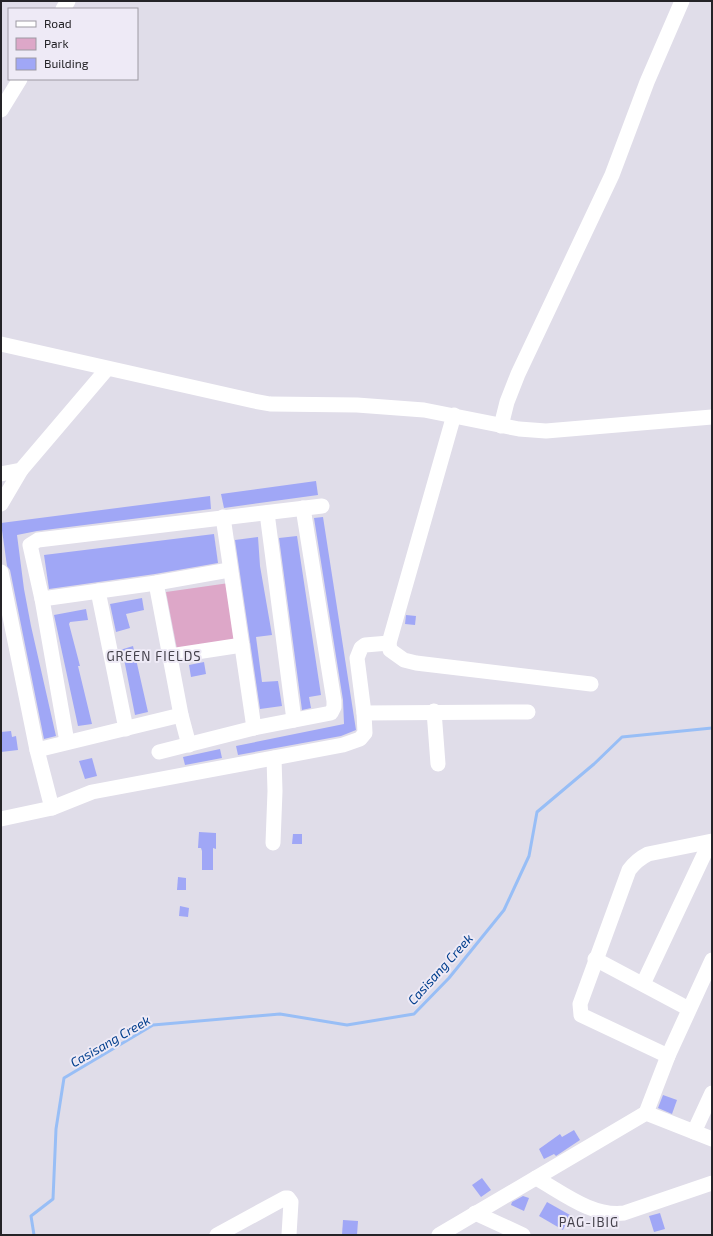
<svg xmlns="http://www.w3.org/2000/svg" width="713" height="1236" viewBox="0 0 713 1236" font-family="'Exo 2',sans-serif">
<style>
.green{fill:#dda7c8}
.lines{fill:none;stroke-linecap:round;stroke-linejoin:round}
.stream{stroke:#98bef6;stroke-width:3}
.building{fill:#a0a7f6}
.minor{stroke:#fff;stroke-width:15}
.labels{text-anchor:middle;stroke-width:4;stroke-linejoin:round;paint-order:stroke}
.neighbourhood-label{font-size:13px;letter-spacing:1px;fill:#44414b;stroke:#eeeaf6}
.water-label{font-size:13px;font-style:italic;fill:#003e8d;stroke:#eeeaf6}
</style>
<rect width="100%" height="100%" fill="#e0dde9"/>
<!-- green -->
<polygon class="green" points="229,583 238,642 177,649 166,592"/>
<g class="lines">
<!-- stream -->
<polyline class="stream" points="34,1235 31,1216 53,1199 56,1129 64,1078 153,1025 280,1014 347,1025 414,1014 449,978 504,910 529,856 537,812 594,764 622,737 712,728"/>
</g>
<!-- building -->
<g class="building">
<polygon points="316,481 318,495 224,508 221,494"/>
<polygon points="210,496 211,509 37,531 17,535 24,589 31,626 56,736 44,739 10,570 7,566 1,523"/>
<polygon points="323,517 356,730 341,736 238,755 236,746 344,724 343,700 314,518"/>
<polygon points="214,534 218,563 155,574 49,589 44,555"/>
<polygon points="297,536 321,695 309,697 311,708 302,710 279,538"/>
<polygon points="258,537 260,566 272,635 256,637 262,682 278,681 282,706 260,709 235,540"/>
<polygon points="142,598 144,610 126,614 130,628 116,632 110,604"/>
<polygon points="86,609 88,620 70,622 69,624 80,666 78,666 92,724 78,726 54,615"/>
<polygon points="406,615 416,616 415,625 405,624"/>
<polygon points="133,646 148,712 135,715 124,659 122,659 120,650"/>
<polygon points="204,662 206,674 191,677 189,665"/>
<polygon points="11,731 12,737 16,736 18,750 1,752 1,732"/>
<polygon points="220,749 222,758 185,765 183,757"/>
<polygon points="92,758 97,776 85,779 79,761"/>
<polygon points="199,832 216,833 216,849 213,848 213,870 202,870 202,851 201,848 198,848"/>
<polygon points="293,834 302,834 302,844 292,844"/>
<polygon points="178,877 186,878 186,890 177,890"/>
<polygon points="180,906 189,908 188,917 179,916"/>
<polygon points="663,1095 677,1100 672,1114 658,1108"/>
<polygon points="574,1130 580,1140 556,1156 554,1154 544,1159 539,1149 560,1134 562,1137"/>
<polygon points="482,1178 491,1190 481,1197 472,1185"/>
<polygon points="523,1196 529,1198 524,1211 511,1205 512,1202"/>
<polygon points="547,1202 570,1215 563,1230 539,1216"/>
<polygon points="660,1213 665,1229 654,1232 649,1216"/>
<polygon points="343,1220 358,1221 357,1235 342,1235"/>
</g>
<g class="lines">
<!-- minor -->
<g class="minor">
<polyline points="63,9 68,1"/>
<polyline points="1,110 20,79"/>
<polyline points="1,344 254,401 270,404 357,405 424,410 519,429 546,431 712,417"/>
<polyline points="454,415 389,643 390,650 404,660 416,663 591,684"/>
<polyline points="501,426 507,402 518,374 612,175 647,82 682,1"/>
<polyline points="1,474 21,470 107,369"/>
<polyline points="1,504 21,470"/>
<polyline points="267,513 294,720"/>
<polyline points="223,517 254,728"/>
<polyline points="1,572 37,750 52,808"/>
<polyline points="156,583 181,715 189,745"/>
<polyline points="98,591 126,729"/>
<polyline points="42,599 156,583 229,570"/>
<polyline points="170,656 242,645"/>
<polyline points="434,711 438,764"/>
<polyline points="364,713 528,712"/>
<polyline points="67,742 42,599 30,545 38,540 322,506"/>
<polyline points="37,750 181,715"/>
<polyline points="159,752 254,728 331,713 334,707 334,701 303,508"/>
<polyline points="1,819 52,808 92,792 343,745 360,739 365,733 364,713 357,658 361,648 365,645 389,643"/>
<polyline points="273,843 275,791 274,758"/>
<polyline points="595,959 689,1009"/>
<polyline points="643,984 710,842"/>
<path d="M668,1056L581,1015L580,1004L629,870C635,862 640,858 648,854L712,841"/>
<polyline points="646,1113 668,1056 712,960"/>
<polyline points="694,1132 712,1093"/>
<path d="M536,1178C563,1193 592,1217 624,1213L712,1183"/>
<polyline points="475,1213 523,1235"/>
<polyline points="217,1235 285,1198 288,1198 291,1202 289,1235"/>
<polyline points="439,1235 646,1113 712,1139"/>
</g>
</g>
<g class="labels">
<!-- neighbourhood labels -->
<g class="neighbourhood-label">
<text x="154" y="661">GREEN FIELDS</text>
<text x="589" y="1227">PAG-IBIG</text>
</g>
<!-- water labels -->
<g class="water-label">
<text transform="translate(440 969) rotate(-48)" y="5">Casisang Creek</text>
<text transform="translate(110 1041) rotate(-30)" y="5">Casisang Creek</text>
</g>
</g>
<!-- border -->
<rect width="713" height="1236" fill="none" stroke="#242327" stroke-width="4"/>
<!-- legend -->
<rect x="8" y="8" width="130" height="72" fill="#eeeaf6" stroke="#9d9aa3"/>
<rect x="16" y="21" width="20" height="6" fill="#ffffff" stroke="#9d9aa3"/>
<text x="44" y="28" font-size="12" fill="#242327">Road</text>
<rect x="16" y="38" width="20" height="12" fill="#dda7c8" stroke="#9d9aa3"/>
<text x="44" y="48" font-size="12" fill="#242327">Park</text>
<rect x="16" y="58" width="20" height="12" fill="#a0a7f6" stroke="#9d9aa3"/>
<text x="44" y="68" font-size="12" fill="#242327">Building</text>
</svg>
